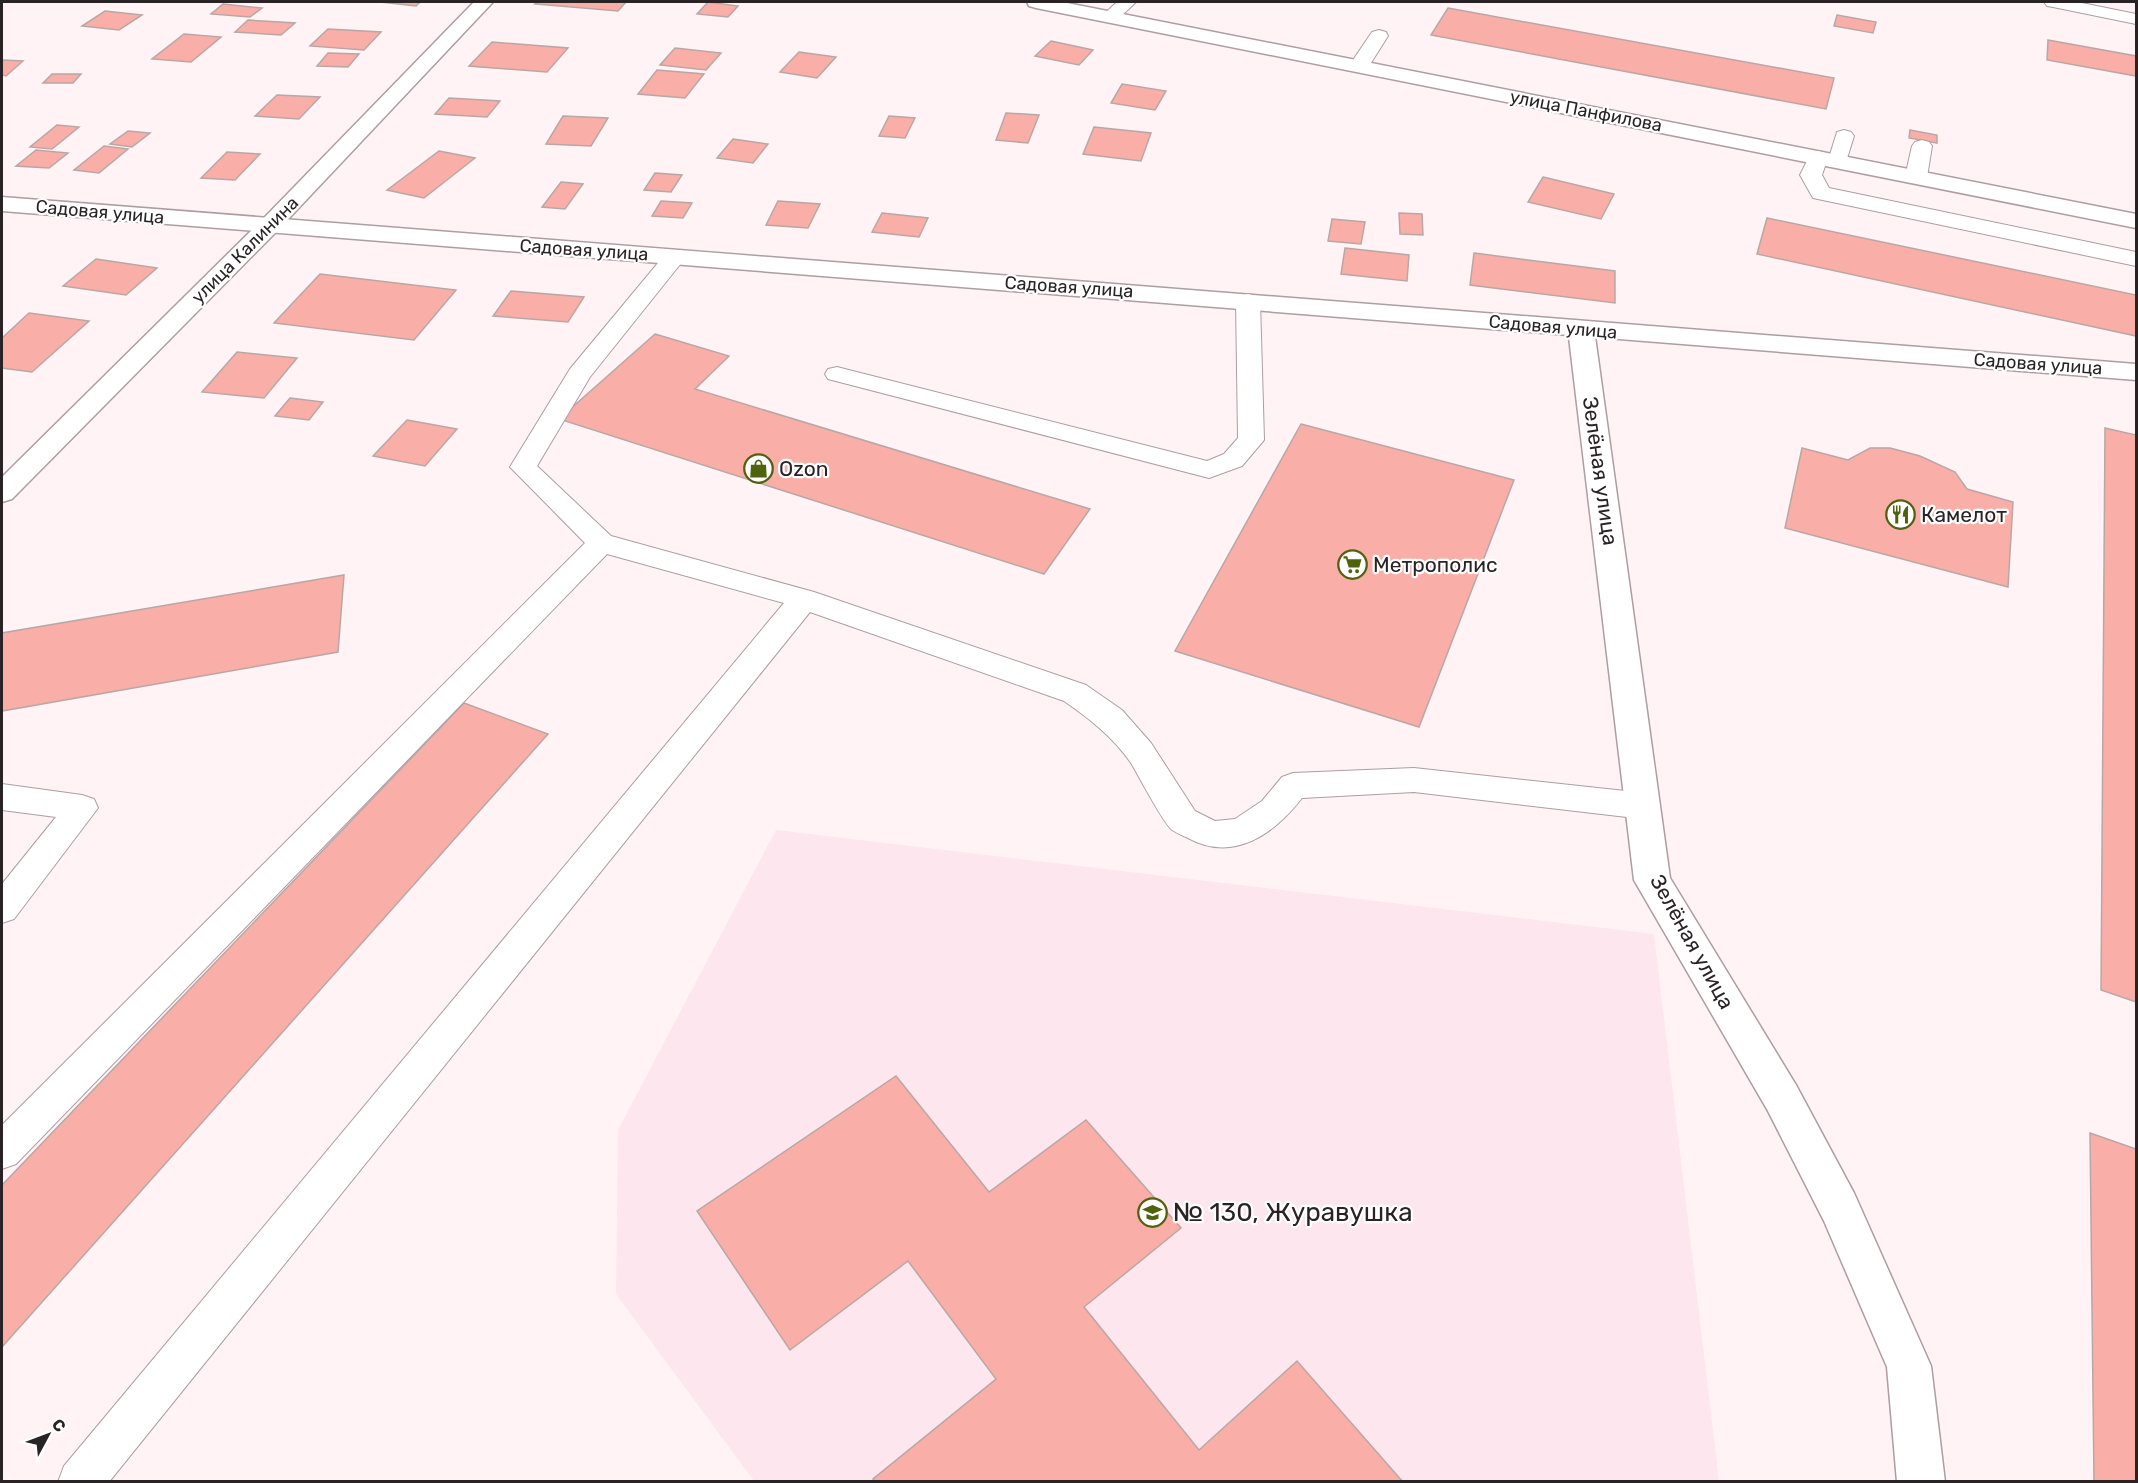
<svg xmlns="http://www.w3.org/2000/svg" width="2138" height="1483" viewBox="0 0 2138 1483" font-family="Rubik,sans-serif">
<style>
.built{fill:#fde6ed}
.building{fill:#faaea8;stroke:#baa7a5;stroke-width:1.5}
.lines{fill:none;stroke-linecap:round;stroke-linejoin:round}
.service-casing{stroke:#ae9da2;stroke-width:2}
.minor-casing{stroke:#ae9da2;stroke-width:3}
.tertiary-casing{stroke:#ae9da2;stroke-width:3}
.primary-casing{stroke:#ae9da2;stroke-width:3}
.service{fill:#fff;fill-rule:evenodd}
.minor{fill:#fff;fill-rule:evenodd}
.tertiary{fill:#fff;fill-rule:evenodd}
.primary{fill:#fff;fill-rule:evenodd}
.labels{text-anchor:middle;stroke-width:4.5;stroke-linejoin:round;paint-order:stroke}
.far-street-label{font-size:18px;fill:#2a2325;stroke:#fff}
.poi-label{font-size:21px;fill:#2a2325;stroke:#fff;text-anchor:start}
.street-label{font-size:21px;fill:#2a2325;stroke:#fff}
.near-poi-label{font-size:26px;fill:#2a2325;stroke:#fff;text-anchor:start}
</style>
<rect width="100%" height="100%" fill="#fff3f6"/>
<!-- built -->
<polygon class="built" points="776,830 1654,934 1719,1481 754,1481 616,1294 618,1130"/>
<!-- building -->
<g class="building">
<polygon points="380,2 420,2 416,6"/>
<polygon points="538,2 626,2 618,11 535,4"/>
<polygon points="708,2 738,6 728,17 697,14"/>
<polygon points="223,4 262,8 250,17 211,14"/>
<polygon points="1448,8 1834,78 1826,109 1431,35"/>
<polygon points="105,11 142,15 119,30 82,26"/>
<polygon points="1837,15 1876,22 1873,33 1834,26"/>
<polygon points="248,20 295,23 281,35 235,32"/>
<polygon points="328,29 381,32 364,50 310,46"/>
<polygon points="184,34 221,37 191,62 152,59"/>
<polygon points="2048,40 2136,56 2136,76 2047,60"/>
<polygon points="1051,41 1093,50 1079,65 1035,56"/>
<polygon points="492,42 568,48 547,72 469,66"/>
<polygon points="675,48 721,53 706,70 660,65"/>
<polygon points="799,52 836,57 817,78 780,72"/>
<polygon points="328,53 359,54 348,67 317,66"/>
<polygon points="2,60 23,61 6,76 2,75"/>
<polygon points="657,70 704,74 685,98 638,94"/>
<polygon points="52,74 81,74 73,83 43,83"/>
<polygon points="1122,84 1166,91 1155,110 1111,103"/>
<polygon points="277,95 320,97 299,119 255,116"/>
<polygon points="449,98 500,101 487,117 435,114"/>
<polygon points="1006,113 1039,115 1028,143 996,140"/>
<polygon points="563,116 608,118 591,146 546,144"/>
<polygon points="889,116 915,118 905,138 879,136"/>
<polygon points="57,125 79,127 52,149 30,147"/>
<polygon points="1094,127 1151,133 1141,161 1083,154"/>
<polygon points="1910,130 1937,135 1937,143 1909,138"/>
<polygon points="128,131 150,133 132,147 110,144"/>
<polygon points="733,139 768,144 753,163 717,158"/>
<polygon points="104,146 128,149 99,173 74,170"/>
<polygon points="36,150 68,153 49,168 16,166"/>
<polygon points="439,151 475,158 424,198 387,190"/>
<polygon points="227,152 260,154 235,180 201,178"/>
<polygon points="655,173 682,175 671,192 644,190"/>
<polygon points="1543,177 1614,194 1601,219 1528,202"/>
<polygon points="561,182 583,184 565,209 542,207"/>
<polygon points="661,201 692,203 683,218 652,216"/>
<polygon points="778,201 820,204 808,228 766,225"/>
<polygon points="882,213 928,218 919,237 872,232"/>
<polygon points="1399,213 1422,214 1423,235 1400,234"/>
<polygon points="1767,218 2136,295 2136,336 1757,254"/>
<polygon points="1332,219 1365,222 1361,244 1328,241"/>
<polygon points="1345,248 1409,255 1407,281 1341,274"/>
<polygon points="1474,253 1615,271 1615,303 1470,285"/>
<polygon points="96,259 157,268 126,295 63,286"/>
<polygon points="320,274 456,290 414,340 274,323"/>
<polygon points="511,291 584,297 568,322 493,316"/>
<polygon points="29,313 89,321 32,372 2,368 2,338"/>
<polygon points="655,334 729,356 695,389 1090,509 1044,574 559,419"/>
<polygon points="237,352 297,358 264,398 202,392"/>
<polygon points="290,398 323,402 309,420 275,416"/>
<polygon points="407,420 457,429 425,466 373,456"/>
<polygon points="1301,424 1514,480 1419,727 1175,651"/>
<polygon points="2105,428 2136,435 2136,1002 2101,990"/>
<polygon points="1802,448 1848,460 1870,448 1890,448 1920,456 1955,472 1967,489 2013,502 2008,587 1785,528"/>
<polygon points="344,575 338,652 2,711 2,633"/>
<polygon points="464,703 548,734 2,1347 2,1185"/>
<polygon points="896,1076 989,1192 1086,1120 1181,1228 1084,1307 1199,1450 1297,1361 1403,1482 875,1482 873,1479 996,1379 908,1261 790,1350 697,1211"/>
<polygon points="2090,1133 2136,1149 2136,1482 2094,1482"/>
</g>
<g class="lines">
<defs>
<g id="service">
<polygon points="1117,2 1136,2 1117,20 1105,20 1102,16"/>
<polygon points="2044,2 2077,2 2136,14 2136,24 2053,7 2047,6"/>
<polygon points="1379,30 1386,32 1388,36 1369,66 1366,70 1352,70 1349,66 1372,32"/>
<polygon points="1844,130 1851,132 1854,136 1845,165 1838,167 1831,165 1828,161 1837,132"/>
<polygon points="1922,140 1929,142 1932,146 1927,177 1923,181 1916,183 1909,181 1905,177 1912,146 1915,142"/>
<polygon points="1818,151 1825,153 1828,157 1822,175 1829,188 2136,252 2136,266 1813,198 1800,175 1811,153"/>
<path d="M675,250L683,252L686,257L590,377L537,466L611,536L814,592L1086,685L1122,710L1151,743L1195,811L1215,821L1235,819L1262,801L1282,777L1293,773L1414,768L1644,793L1656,797L1660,806L1656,815L1644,819L1414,792L1302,798C1274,834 1234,863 1188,838C1183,836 1177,833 1172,830C1162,821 1140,778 1131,763C1113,737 1090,719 1064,701L810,612L109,1482H58L64,1466L784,603L607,554L16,1164L2,1169V1125L585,543L510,467L570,369L667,252Z"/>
<polygon points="1248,294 1256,296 1260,301 1264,440 1242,466 1209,478 828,379 825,374 828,369 837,367 1207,461 1224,454 1238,438 1236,301 1240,296"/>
<polygon points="2,784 82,795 94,799 98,808 14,919 2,923 2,884 56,817 2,810"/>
</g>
<g id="minor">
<polygon points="474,2 493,2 277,231 12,499 2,502 2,477 261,221"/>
<polygon points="1581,321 1590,324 1594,329 1670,878 1796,1085 1854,1193 1931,1366 1945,1482 1897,1482 1887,1367 1824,1221 1768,1111 1634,880 1568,329 1572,324"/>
</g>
<polygon id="tertiary" points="2,197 2136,364 2136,380 2,211"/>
<polygon id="primary" points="1027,2 1062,2 2136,214 2136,228 1036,8 1029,6"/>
</defs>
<!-- service casing -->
<use href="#service" class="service-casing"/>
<!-- minor casing -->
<use href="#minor" class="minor-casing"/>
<!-- tertiary casing -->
<use href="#tertiary" class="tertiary-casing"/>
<!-- primary casing -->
<use href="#primary" class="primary-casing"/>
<!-- service -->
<use href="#service" class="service"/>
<!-- minor -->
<use href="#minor" class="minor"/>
<!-- tertiary -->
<use href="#tertiary" class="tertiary"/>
<!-- primary -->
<use href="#primary" class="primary"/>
</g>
<!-- icons -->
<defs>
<symbol id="shop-ring" viewBox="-11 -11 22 22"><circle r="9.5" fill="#fff" stroke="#4f630d" stroke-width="1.5"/><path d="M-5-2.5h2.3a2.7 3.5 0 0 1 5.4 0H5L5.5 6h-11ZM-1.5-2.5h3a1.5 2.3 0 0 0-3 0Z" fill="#4f630d"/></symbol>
<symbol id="restaurant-ring" viewBox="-11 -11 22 22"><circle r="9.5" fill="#fff" stroke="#4f630d" stroke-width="1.5"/><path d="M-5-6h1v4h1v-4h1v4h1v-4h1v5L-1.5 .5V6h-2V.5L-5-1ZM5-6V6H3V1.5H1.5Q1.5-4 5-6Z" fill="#4f630d"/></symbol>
<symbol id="supermarket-ring" viewBox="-11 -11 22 22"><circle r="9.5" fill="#fff" stroke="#4f630d" stroke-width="1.5"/><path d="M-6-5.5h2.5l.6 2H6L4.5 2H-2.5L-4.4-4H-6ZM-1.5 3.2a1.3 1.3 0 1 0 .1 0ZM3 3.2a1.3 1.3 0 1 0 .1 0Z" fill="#4f630d"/></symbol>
<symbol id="school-ring" viewBox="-11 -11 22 22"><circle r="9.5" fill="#fff" stroke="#4f630d" stroke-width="1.5"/><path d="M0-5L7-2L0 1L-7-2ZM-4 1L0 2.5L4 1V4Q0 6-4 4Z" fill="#4f630d"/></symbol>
</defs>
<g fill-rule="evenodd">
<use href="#shop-ring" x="742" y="452" width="33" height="33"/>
<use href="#restaurant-ring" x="1884" y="498" width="33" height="33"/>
<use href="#supermarket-ring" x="1336" y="548" width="33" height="33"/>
<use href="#school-ring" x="1136" y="1196" width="33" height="33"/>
</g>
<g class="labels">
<!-- far-street labels -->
<g class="far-street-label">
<text transform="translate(1586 111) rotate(11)" y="6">улица Панфилова</text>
<text transform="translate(100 212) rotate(5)" y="6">Садовая улица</text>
<text transform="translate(245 250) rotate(-45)" y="6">улица Калинина</text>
<text transform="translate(584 250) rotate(4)" y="6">Садовая улица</text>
<text transform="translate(1069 287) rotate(4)" y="6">Садовая улица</text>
<text transform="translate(1553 327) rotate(5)" y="6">Садовая улица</text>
<text transform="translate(2038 364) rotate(4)" y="6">Садовая улица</text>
</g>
<!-- poi labels -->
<g class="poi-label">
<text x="779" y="476">Ozon</text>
<text x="1921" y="522">Камелот</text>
<text x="1373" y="572">Метрополис</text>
</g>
<!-- street labels -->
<g class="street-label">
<text transform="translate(1600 471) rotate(82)" y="7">Зелёная улица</text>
<text transform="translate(1692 942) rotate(61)" y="7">Зелёная улица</text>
</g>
<!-- near-poi labels -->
<g class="near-poi-label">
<text x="1173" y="1221">№ 130, Журавушка</text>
</g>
</g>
<!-- border -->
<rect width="2138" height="1483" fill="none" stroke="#2a2325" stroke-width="6"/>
<!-- north arrow -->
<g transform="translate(48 1435) rotate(49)" stroke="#ffffff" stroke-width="4.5" paint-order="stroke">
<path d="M0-4.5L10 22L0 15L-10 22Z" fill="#2a2325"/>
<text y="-9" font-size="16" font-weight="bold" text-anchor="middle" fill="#2a2325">С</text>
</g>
</svg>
